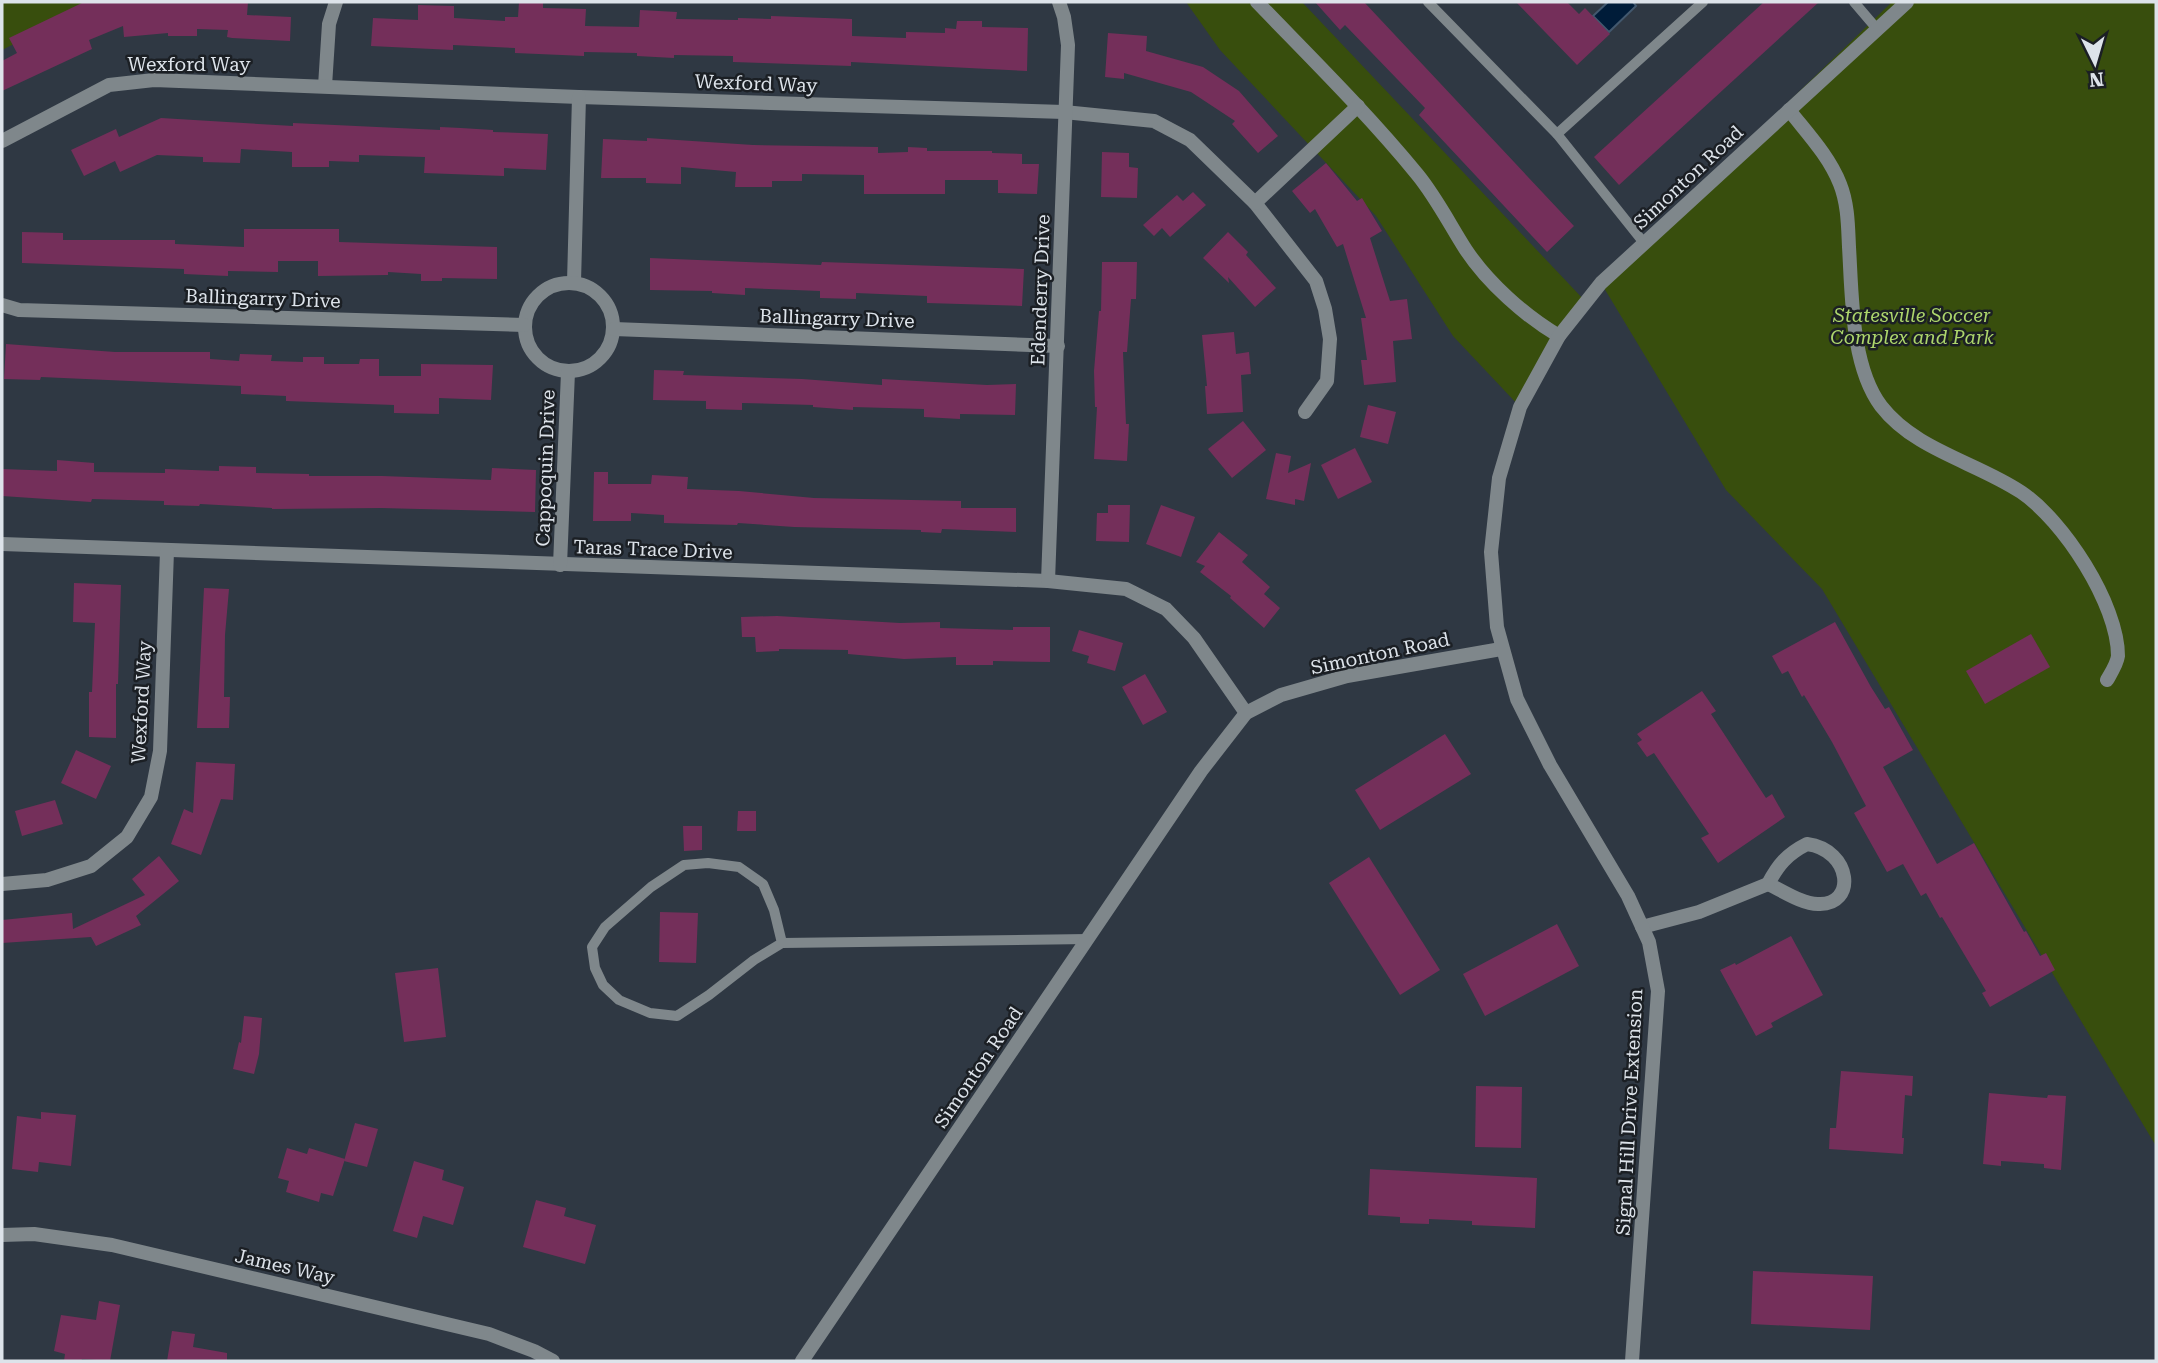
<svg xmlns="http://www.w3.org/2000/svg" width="2158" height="1363" viewBox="0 0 2158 1363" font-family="'Roboto Serif',serif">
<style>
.green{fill:#384e0d}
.water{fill:#001c39;stroke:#42586e;stroke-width:2}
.building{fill:#742f5a}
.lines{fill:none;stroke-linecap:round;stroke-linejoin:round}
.service{stroke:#7f878b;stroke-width:10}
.minor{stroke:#7f878b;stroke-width:14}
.tertiary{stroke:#7f878b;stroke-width:14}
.labels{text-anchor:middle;stroke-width:5;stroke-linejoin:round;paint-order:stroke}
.street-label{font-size:19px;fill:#dde3ea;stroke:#1b1f24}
.park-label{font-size:19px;font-style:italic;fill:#add66c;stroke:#1b1f24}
</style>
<rect width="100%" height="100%" fill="#2f3843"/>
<!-- green -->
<g class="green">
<polygon points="2,2 98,2 2,50"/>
<polygon points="1186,2 1302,2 1586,302 1520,407 1453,336 1376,216 1220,50"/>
<polygon points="1892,2 2156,2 2156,1146 1822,589 1726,490 1601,283"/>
</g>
<!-- water -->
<polygon class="water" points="1608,2 1633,2 1636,6 1609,32 1593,16"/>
<!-- building -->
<g class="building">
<polygon points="84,2 248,2 247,15 291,17 290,41 232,38 227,37 228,30 197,29 197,36 168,36 168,33 124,37 123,26 89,40 92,49 2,91 2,61 17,53 9,38"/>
<polygon points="519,2 543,3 543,8 586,9 585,26 639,27 640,10 677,12 676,19 738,20 738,18 771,19 771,16 852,19 852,36 906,38 906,32 945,33 945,28 956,29 957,21 982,21 982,27 1028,28 1027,71 851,62 851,66 763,63 733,62 733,56 674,55 674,58 637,56 637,53 584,52 584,56 562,55 515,53 515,48 453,45 453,50 371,46 373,18 418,20 418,5 454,6 454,18 505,21 505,17 518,17"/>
<polygon points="1315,2 1364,2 1574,226 1547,252 1419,115 1425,108 1345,25 1340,30"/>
<polygon points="1516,2 1567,2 1579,14 1585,8 1610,34 1577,65"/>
<polygon points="1764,2 1819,2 1619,185 1594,157"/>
<polygon points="1108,33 1147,36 1146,51 1203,67 1239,91 1278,136 1258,153 1232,124 1235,121 1191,92 1124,73 1124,79 1105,77"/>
<polygon points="161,118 293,126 293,123 440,130 440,127 461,128 493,130 493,132 548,134 546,170 504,168 504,176 424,173 425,157 359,155 359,162 329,161 329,167 292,167 292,152 241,149 240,163 203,162 203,157 157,155 120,172 115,161 84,176 71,150 116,129 119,137"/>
<polygon points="647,138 753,145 878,147 878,153 908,152 908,147 927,148 927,151 992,151 992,153 1022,154 1022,164 1039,164 1037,194 998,193 998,180 945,180 945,194 864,194 864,175 802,174 802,181 772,181 772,187 735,187 736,172 681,167 681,184 646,183 646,178 601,178 603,139 647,141"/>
<polygon points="1102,152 1129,153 1129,167 1138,168 1137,198 1101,197"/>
<polygon points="1326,163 1357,201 1362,198 1382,231 1370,238 1390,301 1407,299 1412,339 1393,341 1396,382 1364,385 1361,360 1367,360 1361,318 1366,318 1343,244 1337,247 1315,209 1310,213 1292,191"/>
<polygon points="1193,192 1206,205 1170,237 1162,228 1154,236 1143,225 1177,195 1183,201"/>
<polygon points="244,229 339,229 339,242 497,247 497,279 442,278 442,281 421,281 421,274 388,272 388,275 318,276 318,261 278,261 278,272 228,271 228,276 184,274 184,269 22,263 22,232 63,233 63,240 175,240 175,244 244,247"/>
<polygon points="1228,232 1248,252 1246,255 1276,288 1255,307 1228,277 1229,283 1203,258"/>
<polygon points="650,258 821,265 822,262 1024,269 1022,306 927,303 927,296 856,293 856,299 820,298 820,291 745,288 745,295 712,293 712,291 650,290"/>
<polygon points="1102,262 1137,262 1136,299 1131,299 1127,352 1123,352 1126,424 1129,424 1127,461 1094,459 1097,407 1095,407 1094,371 1099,311 1101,311"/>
<polygon points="1234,332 1236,354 1249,352 1251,374 1241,375 1243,412 1207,414 1205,386 1207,386 1202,335"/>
<polygon points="6,344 115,352 210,352 210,359 239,361 240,354 272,355 271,361 303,362 303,357 324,357 324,364 359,364 360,359 379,359 379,376 421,376 421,364 493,365 491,400 439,398 439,414 394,413 394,405 286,401 286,396 241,394 241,386 41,377 40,380 4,379"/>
<polygon points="654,370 684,371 683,375 802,379 882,385 882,379 987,385 1016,384 1015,415 960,414 960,419 924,417 924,409 853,407 853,410 813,407 813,405 742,403 742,410 706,409 706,401 653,400"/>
<polygon points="1368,405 1396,412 1388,444 1360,437"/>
<polygon points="1243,421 1266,450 1232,478 1208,449"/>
<polygon points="1355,448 1372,482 1338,499 1321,465"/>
<polygon points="1276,453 1291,456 1288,473 1311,463 1304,501 1295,499 1295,505 1266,499"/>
<polygon points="57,460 94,463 94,472 165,473 165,469 219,471 219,466 256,467 256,473 309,474 309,476 382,476 491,480 492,468 536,470 535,512 381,508 272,509 272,508 200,504 199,506 164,505 164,501 92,499 91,502 2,496 2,469 57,471"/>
<polygon points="594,472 608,472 608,484 651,484 652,475 688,477 687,489 739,491 814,498 961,501 961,508 1016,508 1016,532 942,529 941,533 921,532 921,530 794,527 738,523 737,525 664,523 664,515 631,513 631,521 593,521"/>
<polygon points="1108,505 1130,505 1129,542 1096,541 1097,513 1108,513"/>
<polygon points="1161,505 1195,517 1181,557 1146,544"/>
<polygon points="1219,532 1248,555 1242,562 1270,587 1264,594 1280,608 1264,628 1230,598 1231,596 1200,572 1205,566 1196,562"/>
<polygon points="74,583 121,585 118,684 116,684 116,738 89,737 89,692 92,692 95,623 73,622"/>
<polygon points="204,588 229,589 225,635 224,697 230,697 229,728 197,728"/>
<polygon points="777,616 900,623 940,622 940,628 1013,630 1013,627 1050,627 1050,662 993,661 993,665 956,665 956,657 904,659 848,654 848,650 779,649 779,651 756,652 755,637 742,637 741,617"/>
<polygon points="1835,622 1871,687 1885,709 1889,707 1913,750 1883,767 1937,864 1974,843 2024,932 2026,931 2040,956 2046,953 2055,970 1990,1007 1982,993 1986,991 1942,917 1940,918 1926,893 1921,896 1903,864 1887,872 1854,813 1866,806 1832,742 1804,695 1802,697 1788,671 1782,674 1772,656"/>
<polygon points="1079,630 1123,643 1115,671 1087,663 1089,656 1072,651"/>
<polygon points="2031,634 2050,667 1985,704 1966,671"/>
<polygon points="1145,674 1167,712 1143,725 1122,687"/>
<polygon points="1702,691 1716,711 1711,714 1766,798 1772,794 1785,817 1718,863 1701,838 1709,834 1654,753 1647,757 1637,743 1642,740 1637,734"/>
<polygon points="1445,734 1471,774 1380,830 1355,790"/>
<polygon points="76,750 111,766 96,799 61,783"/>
<polygon points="196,762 235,764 233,800 221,799 201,855 171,844 184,809 193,813"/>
<polygon points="55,800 63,824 22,836 15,811"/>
<polygon points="738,811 756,811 756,831 737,831"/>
<polygon points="683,826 702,826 702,850 684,851"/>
<polygon points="159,856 179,881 136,916 141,925 96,946 91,937 2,943 2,920 72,913 73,929 145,895 132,879"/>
<polygon points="1369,857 1440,970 1400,995 1329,883"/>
<polygon points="660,912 698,913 696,963 659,962"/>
<polygon points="1557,924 1579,966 1485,1016 1463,974"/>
<polygon points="1791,936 1823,995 1771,1023 1773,1027 1756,1036 1720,970 1735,963 1736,965"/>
<polygon points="438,968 446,1037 404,1042 395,973"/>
<polygon points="244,1016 262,1018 259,1054 254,1074 233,1069 239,1042 241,1043"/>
<polygon points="1841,1071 1913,1076 1912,1096 1905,1095 1902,1138 1904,1138 1903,1154 1829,1149 1830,1128 1836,1128"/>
<polygon points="1476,1086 1522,1087 1521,1148 1475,1147"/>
<polygon points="1989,1093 2047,1098 2048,1095 2066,1096 2061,1170 2044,1168 2044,1164 2001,1161 2001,1166 1983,1164"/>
<polygon points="41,1112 76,1115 71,1166 39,1162 38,1172 12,1169 17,1116 41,1119"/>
<polygon points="355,1123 378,1129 367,1167 344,1161"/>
<polygon points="287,1148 307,1154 309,1148 345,1159 333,1196 321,1193 319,1202 286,1192 289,1181 278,1178"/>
<polygon points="414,1161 444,1170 442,1180 464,1187 453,1225 423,1216 417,1238 393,1231"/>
<polygon points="1370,1169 1537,1178 1535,1228 1472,1225 1472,1221 1429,1219 1429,1224 1400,1223 1400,1217 1368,1215"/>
<polygon points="536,1200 566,1208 564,1216 596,1225 585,1264 523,1247"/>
<polygon points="1753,1271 1873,1276 1870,1330 1751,1324"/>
<polygon points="99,1301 120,1305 110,1361 82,1359 81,1361 64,1361 65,1354 54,1351 61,1315 96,1320"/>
<polygon points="172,1331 195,1334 193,1347 227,1353 227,1361 167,1361"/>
</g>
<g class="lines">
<!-- service -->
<g class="service">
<polyline points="1428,2 1557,134 1703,2"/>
<polyline points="1854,2 1877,29"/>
<polyline points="1557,134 1644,243"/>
<polyline points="782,943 774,910 763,884 739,867 708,863 684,865 651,887 605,927 592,947 595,968 603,985 619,1000 650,1013 677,1016 709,995 754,960 782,943 1088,939"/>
</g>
<!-- minor -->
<g class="minor">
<path d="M1257,2C1311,58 1367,113 1417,174C1436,197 1450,225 1466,250C1488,283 1525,316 1559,336"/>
<polyline points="325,86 329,24 336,2"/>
<path d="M1789,110C1807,133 1829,156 1840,184C1848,204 1848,226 1849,247C1852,295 1851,366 1881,406C1915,450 1976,462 2021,492C2063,520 2118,604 2118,656C2117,664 2111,673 2107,680"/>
<polyline points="2,141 109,85 154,80 579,97 1064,112 1154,121 1190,140 1255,203 1316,281 1325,309 1330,339 1327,381 1305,412"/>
<polyline points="1255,203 1358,106"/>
<polyline points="574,282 579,97"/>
<circle cx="569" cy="327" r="44"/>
<polyline points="2,305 19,310 524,325"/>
<polyline points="614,329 1058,346"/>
<polyline points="2,544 1048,581 1126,589 1166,609 1194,638 1246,713"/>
<polyline points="560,565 568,372"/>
<polyline points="1048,581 1068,45 1064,17 1059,2"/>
<path d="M1807,844C1852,850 1857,906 1818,904C1802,904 1783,891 1768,884C1778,865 1787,854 1807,844Z"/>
<polyline points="2,884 47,880 91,866 127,837 151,797 160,751 167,551"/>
<polyline points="1642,927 1699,912 1768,884"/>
<polyline points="2,1235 34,1234 112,1245 489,1334 534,1351 553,1361"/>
</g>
<!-- tertiary -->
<g class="tertiary">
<polyline points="802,1361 1201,771 1246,713 1281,695 1347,676 1501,649"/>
<polyline points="1632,1361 1658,991 1649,942 1628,896 1550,765 1517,699 1497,627 1491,552 1499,478 1520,407 1559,336 1601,283 1907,2"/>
</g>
</g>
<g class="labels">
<!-- street labels -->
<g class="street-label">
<text x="189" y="71">Wexford Way</text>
<text transform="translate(756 83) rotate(2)" y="7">Wexford Way</text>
<text transform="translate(1688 177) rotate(-43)" y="7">Simonton Road</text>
<text transform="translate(1040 290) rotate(-88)" y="7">Edenderry Drive</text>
<text transform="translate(263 298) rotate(2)" y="7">Ballingarry Drive</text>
<text transform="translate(837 318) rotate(2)" y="7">Ballingarry Drive</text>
<text transform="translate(545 468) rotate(-88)" y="7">Cappoquin Drive</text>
<text transform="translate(653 549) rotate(2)" y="7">Taras Trace Drive</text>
<text transform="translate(1380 653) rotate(-12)" y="7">Simonton Road</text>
<text transform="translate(141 702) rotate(-87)" y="7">Wexford Way</text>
<text transform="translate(978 1067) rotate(-56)" y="7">Simonton Road</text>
<text transform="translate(1629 1112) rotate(-87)" y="7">Signal Hill Drive Extension</text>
<text transform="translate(285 1266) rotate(13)" y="7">James Way</text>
</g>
<!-- park labels -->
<g class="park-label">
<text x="1912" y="322">Statesville Soccer<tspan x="1912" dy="22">Complex and Park</tspan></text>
</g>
</g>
<!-- border -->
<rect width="2158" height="1363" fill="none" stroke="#dde3ea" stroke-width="7"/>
<!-- north arrow -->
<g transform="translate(2095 63) rotate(175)" stroke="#1b1f24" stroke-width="5" paint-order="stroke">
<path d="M0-5L12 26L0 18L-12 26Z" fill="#dde3ea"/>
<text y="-10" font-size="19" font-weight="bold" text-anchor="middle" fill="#dde3ea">N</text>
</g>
</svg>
